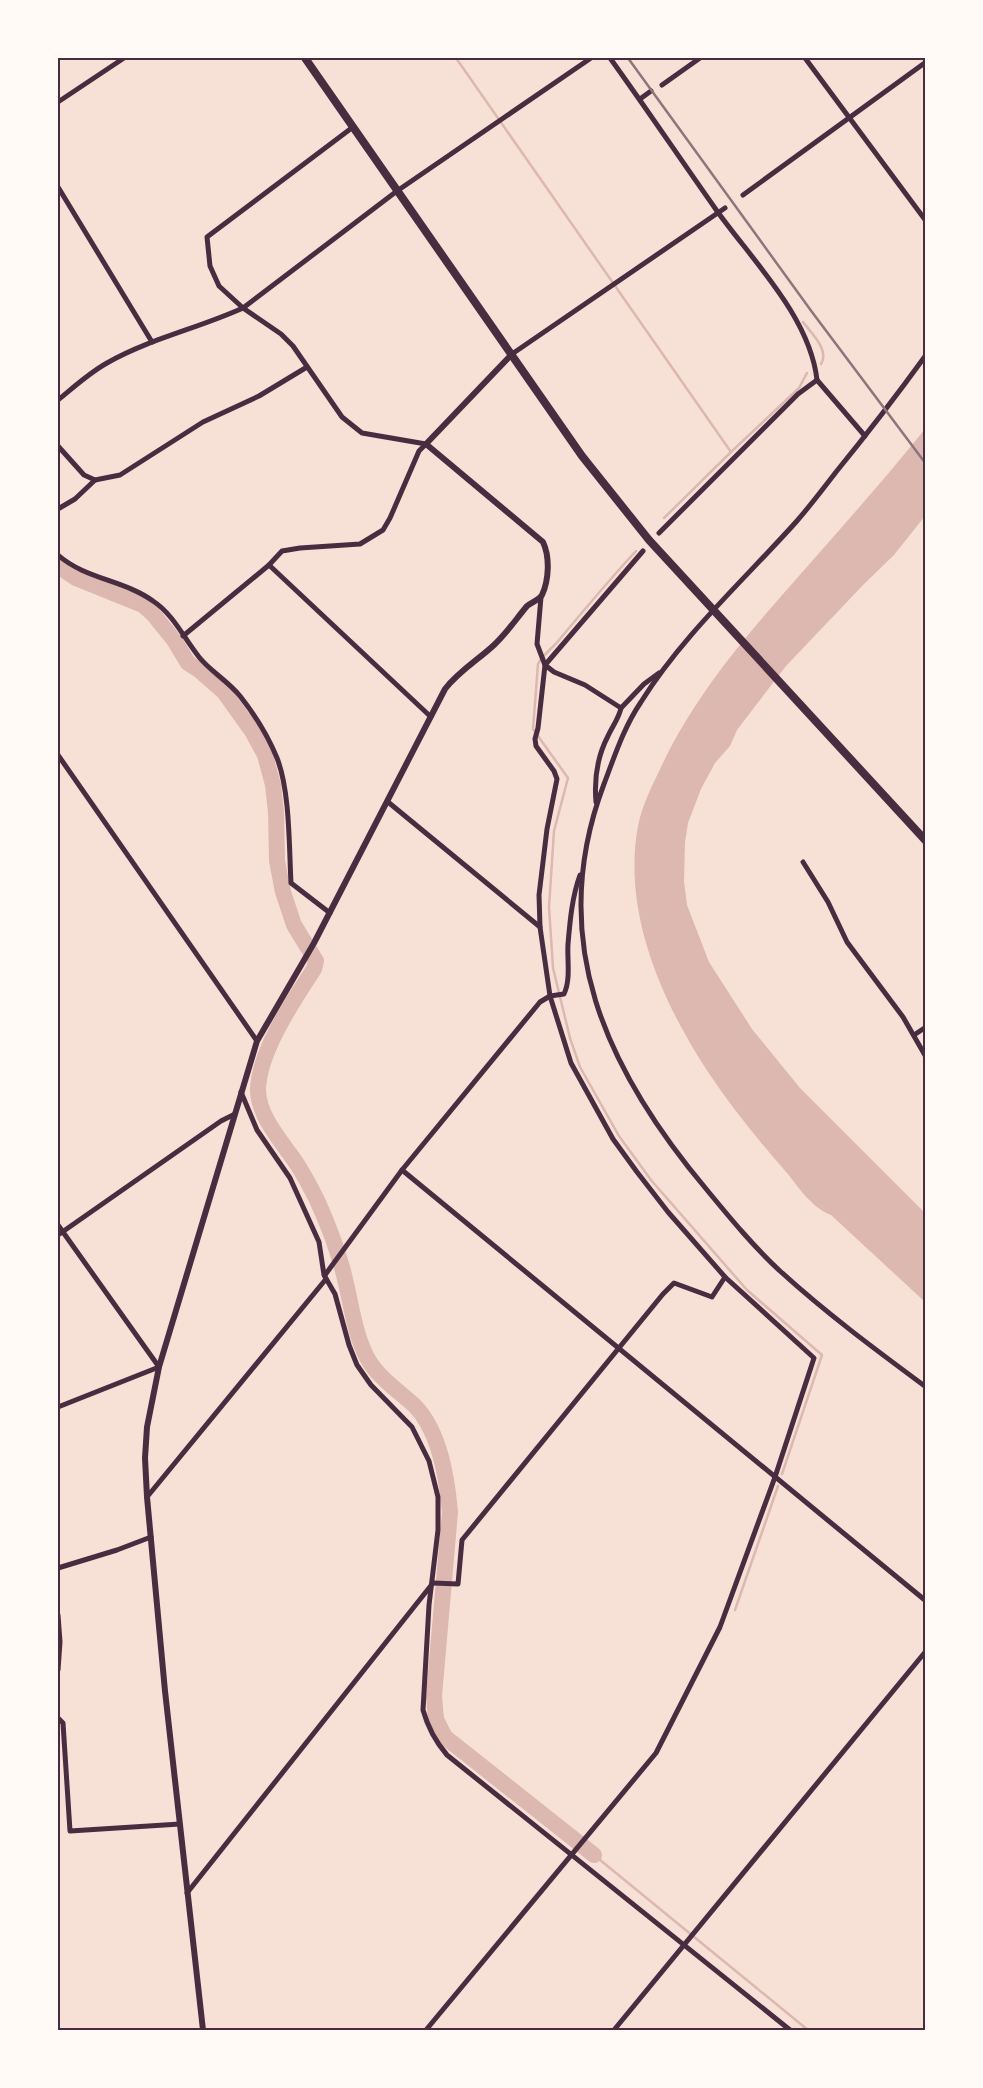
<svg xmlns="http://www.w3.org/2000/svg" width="983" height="2088" viewBox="0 0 983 2088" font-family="'Nunito Sans',sans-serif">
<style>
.water{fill:#dcb8b0}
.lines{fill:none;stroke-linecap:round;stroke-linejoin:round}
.stream{stroke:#dcb8b0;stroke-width:2.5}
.river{stroke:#dcb8b0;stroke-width:16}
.minor{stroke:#4a2c40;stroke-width:5}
.tertiary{stroke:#4a2c40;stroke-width:6}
.primary{stroke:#4a2c40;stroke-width:8}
.rail{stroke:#8f747c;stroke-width:2.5}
.neatline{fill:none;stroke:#4a2c40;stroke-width:2}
</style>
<rect width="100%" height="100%" fill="#f7e1d7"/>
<!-- water -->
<path class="water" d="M925,429V516L894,555L864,584L786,666L737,730L730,746L715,763L701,789L688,823L685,842L684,881L687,905L709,962L752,1029L800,1088L925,1213V1302L831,1215C812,1208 799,1188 787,1173C759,1141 732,1108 708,1072C662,1002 622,912 638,826C642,805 653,784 662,765C697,692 745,637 798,577C841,528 884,480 925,429Z"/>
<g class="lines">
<!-- stream -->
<g class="stream">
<polyline points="456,58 731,452 664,518"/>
<path d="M803,322C811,333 830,350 821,364"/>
<polyline points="731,452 799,388 807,373"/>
<path d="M636,551C609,580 584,610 559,640C552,649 543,654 538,664L533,729L568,778L554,831L549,907L553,968L570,1038L580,1067L619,1136L651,1180L747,1290L822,1355L782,1474"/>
<polyline points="735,1610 778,1486"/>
<polyline points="594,1855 808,2030"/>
</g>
<!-- river -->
<path class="river" d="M58,566L76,578L143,605L153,614L174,640L188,663L199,670L224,692L252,731L265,755L273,785L276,812L277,861L283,892L294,925L316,961L314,969C293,1001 258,1053 258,1091C259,1118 283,1143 297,1164C304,1175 311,1188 317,1200C326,1220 335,1242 341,1264C351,1296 352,1331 369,1361C380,1379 400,1392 415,1406C440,1432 447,1478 450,1512L434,1696L436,1719L445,1737L594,1855"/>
<!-- minor -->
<g class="minor">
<path d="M610,58C646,108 681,160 717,211C752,260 810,317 817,380L798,394L659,533"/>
<polyline points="805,58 926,221"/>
<polyline points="662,85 700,58"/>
<polyline points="640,99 651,91"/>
<polyline points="58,102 124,58"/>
<polyline points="353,127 207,237 210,266 219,286 243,308 281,334 293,346 342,417 362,433 426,444"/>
<polyline points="58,187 152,342"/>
<polyline points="743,195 926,62"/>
<polyline points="512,354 725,208"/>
<path d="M926,355C897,395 867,434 836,472C823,489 810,506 796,522C744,580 682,636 641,702C624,727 615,755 604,784C545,940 606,1070 707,1190C730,1218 754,1247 780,1271C826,1313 876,1350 926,1387"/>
<polyline points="817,380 865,436"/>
<path d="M58,400C74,387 89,373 107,363C149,339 199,328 243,308L397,191L591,58"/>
<polyline points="58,446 84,475 95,480"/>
<polyline points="58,509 75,499 95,480 120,475 203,422 259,396 307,367"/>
<path d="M58,555C85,579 124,580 153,601C173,614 184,638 199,657C210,671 228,681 240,696C255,715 268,736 277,758C290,791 289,846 291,883L330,913"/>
<polyline points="269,565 431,717"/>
<polyline points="541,597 537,644 545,665 554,672 585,685 621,708 644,684 659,673"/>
<polyline points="183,636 269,565 282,551 300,548 360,544 383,530 390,518 419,451 426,444"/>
<polyline points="58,755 257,1041"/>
<polyline points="388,802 540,927"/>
<path d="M596,802C594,779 597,757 608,736C612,727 619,718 621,708"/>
<polyline points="803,862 828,902 847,942 903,1017 926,1057"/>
<polyline points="914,1035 926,1027"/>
<path d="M241,1092L257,1130L290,1178L319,1242L324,1275L335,1294L349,1345L357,1365L371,1385L412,1427L429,1461L438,1497V1530L429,1605L423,1710C428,1728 435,1741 447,1755L790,2030"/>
<polyline points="402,1170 926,1601"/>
<polyline points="58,1225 159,1367 58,1407"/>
<polyline points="58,1235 221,1121 235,1114"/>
<path d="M325,1275L402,1170L540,1002L550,996L564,994C571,979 567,960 568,944C570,921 572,897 580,875"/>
<polyline points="147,1497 326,1279"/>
<polyline points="58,1568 117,1550 151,1537"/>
<polyline points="433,1583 458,1584 462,1540 663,1294 674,1283 712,1297 725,1277"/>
<polyline points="58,1615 60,1642 58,1670"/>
<polyline points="58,1718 63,1723 70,1831 180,1824"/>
<polyline points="187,1893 433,1583"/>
<polyline points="426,2030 656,1753 720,1627 775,1477 814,1358 725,1277 668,1212 637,1172 613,1139 571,1063 550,996 540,927 539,895 547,829 557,779 554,771 536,746 535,739 538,728 545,665 643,551"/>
<polyline points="614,2030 926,1651"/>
</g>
<!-- tertiary -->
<path class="tertiary" d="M203,2030L165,1691L147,1497L145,1458L147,1427L159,1367L257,1041L314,943L445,689C459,671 478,660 494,645C507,633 516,619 527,606C532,602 539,600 542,595C549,580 550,557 543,542L426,444L512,354"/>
<!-- primary -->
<polyline class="primary" points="305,58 582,456 649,540 926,841"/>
<!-- rail -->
<polyline class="rail" points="628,58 812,312 926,464"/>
</g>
<!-- border -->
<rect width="983" height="2088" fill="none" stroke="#fffaf5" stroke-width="118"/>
<rect x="59" y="59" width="865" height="1970" class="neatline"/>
</svg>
